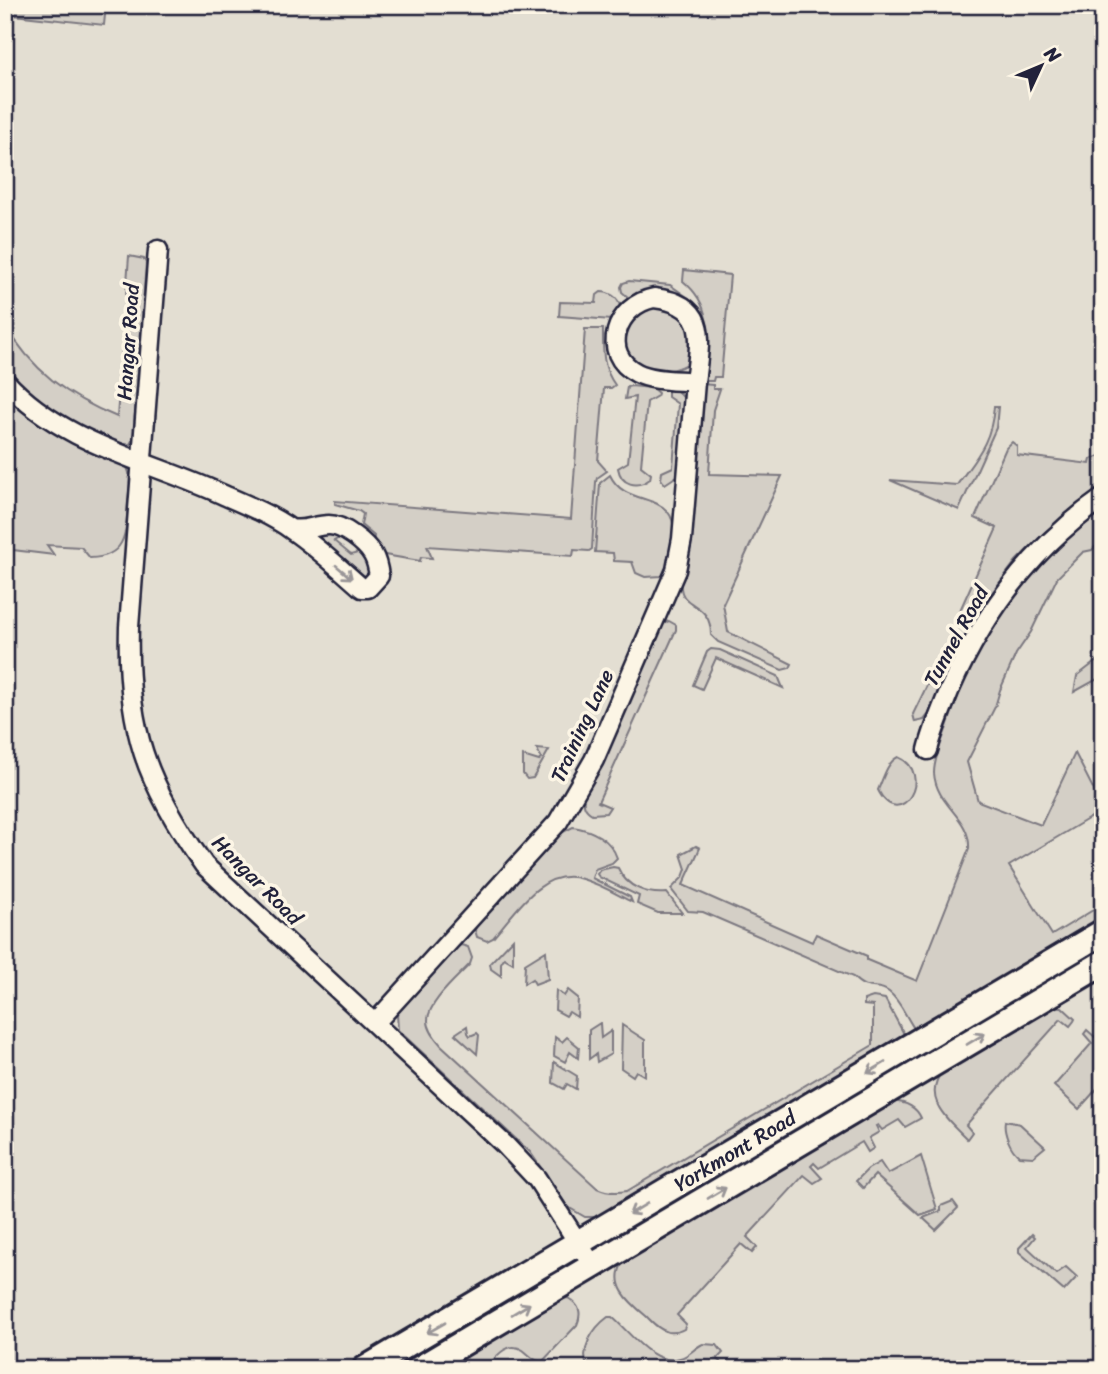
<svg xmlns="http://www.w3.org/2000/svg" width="1108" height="1374" viewBox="0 0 1108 1374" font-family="Sriracha,sans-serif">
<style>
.built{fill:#e3ded2}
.green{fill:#d4cfc6;stroke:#7b7880;stroke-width:2}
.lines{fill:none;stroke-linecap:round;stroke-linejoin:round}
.street-casing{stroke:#22223b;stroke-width:23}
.secondary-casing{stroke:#22223b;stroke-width:30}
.street{stroke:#fcf5e5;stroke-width:18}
.secondary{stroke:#fcf5e5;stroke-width:24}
.oneway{stroke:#9a9698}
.labels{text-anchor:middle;stroke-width:7;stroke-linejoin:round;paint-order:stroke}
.street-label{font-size:21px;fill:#22223b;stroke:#fcf5e5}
</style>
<rect width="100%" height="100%" fill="#f3edde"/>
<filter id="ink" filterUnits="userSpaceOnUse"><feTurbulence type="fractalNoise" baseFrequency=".0143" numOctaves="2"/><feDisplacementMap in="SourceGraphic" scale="14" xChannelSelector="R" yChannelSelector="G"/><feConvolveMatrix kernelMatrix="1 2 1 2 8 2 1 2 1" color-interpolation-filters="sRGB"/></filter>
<g filter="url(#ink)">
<!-- built -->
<rect class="built" x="5" y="5" width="1098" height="1364"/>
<!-- green -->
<g class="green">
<polygon points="5,5 106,5 104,25 5,14"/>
<path d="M129,256L144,259L146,263L133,439L130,444C107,448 11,392 5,367C2,355 5,337 5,324C31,370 68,397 117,417Z"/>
<path d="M684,270L730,275L721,377H714L713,381H703C706,341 717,309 683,281Z"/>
<path d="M629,281L670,285L690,299C662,299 662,284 629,298L622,292L621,287L623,283Z"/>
<path d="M601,292C609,292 618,297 620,306L612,320L559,316L560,302L596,303L597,295Z"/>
<path d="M652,306L675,310L692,329L693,359C677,377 629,376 624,346C623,339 625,330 626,323Z"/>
<path d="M585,329H603C603,351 602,367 615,385L611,388H604L598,461L607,471L597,478L596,482L592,549L589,551L574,550L573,556L427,546L432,558L421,557L420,561L379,554L373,544L374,536L361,525L363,514L359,511L335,504V501L571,519Z"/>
<path d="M702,384L713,385V389H720L713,410L709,474L782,476L723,604L728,632L792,664L790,668L782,670L718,642L711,635C711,602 683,609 681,588C679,575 687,559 688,546C693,492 698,438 702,384Z"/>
<path d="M631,386L652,388L658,393L657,396L647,402L641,466L651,474L650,479C637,489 621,485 618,468L628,462L635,397L625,399L627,387Z"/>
<polygon points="673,387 683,397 684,406 679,468 677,476 665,484 661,479 662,472 673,467 678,404 668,397 668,388"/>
<path d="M5,391L127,467C132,477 129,489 128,501C126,530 128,557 90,558L81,547L47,545L54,555L5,549Z"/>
<path d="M994,407H998L996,428L959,510L890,480L957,485C977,456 991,443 994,407Z"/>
<polygon points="1012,442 1017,446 1017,455 1090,464 1091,459 1103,455 1103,487 1045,532 1016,561 975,615 964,618 960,613 961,608 997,528 975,518 1006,448"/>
<path d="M610,475C627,512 682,485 673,545C671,557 671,568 662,576L645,577L636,573L632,562L614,561L613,553L595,552L600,483Z"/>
<path d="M1101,512L1103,539L1092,550L1083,552L1057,578L1031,632L1016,654L1000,690L995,707L967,762L978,801L1041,825L1075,753L1103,808V821L1098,813L1009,866L1052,935L1103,904V920L916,1031C907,1020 901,1001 889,992C876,982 869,994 853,977L703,912L688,911L671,889L683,877L686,869L681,854L696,846L700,848L683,885L812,942L816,934L867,956V960L917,981L969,849C971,817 936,806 934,773C934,758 942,741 947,727C974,642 1028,563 1101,512Z"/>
<polygon points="323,530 341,537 334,541 351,555 361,552 368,560 372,572 366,580 363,579 319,540 320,533"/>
<path d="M669,621L676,625V630L598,802L610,807L606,813L592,814C584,809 583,805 584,795L662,625Z"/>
<polygon points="946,646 952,650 953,656 929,714 924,720 915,722 913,714"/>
<polygon points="711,649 720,650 778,676 783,688 716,658 702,689 693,685 707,652"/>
<polygon points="1103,656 1103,676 1074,692 1077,676"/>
<polygon points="537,749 549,750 533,778 527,779 523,774 523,756 539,761 541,758"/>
<path d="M898,757C936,773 900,834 878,790C883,779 887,762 898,757Z"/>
<path d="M573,827C592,830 611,839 617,858L612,863L595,869L592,878L630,897L632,902C616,894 600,884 582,879C543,866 515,913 493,938L487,941L477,937L475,930L477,924L561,833Z"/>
<path d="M613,867L618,868C626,887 647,895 667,893L682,913H658L637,904L639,896L599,877L597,874L600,870Z"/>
<polygon points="513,939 513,963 504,958 501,963 501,976 491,969 490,963"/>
<path d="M461,945L468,947L472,958L470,964C458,977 427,1003 428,1021C428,1030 436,1039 441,1045L597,1188C607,1193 616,1193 627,1191L873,1045V1006L864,1005V1000L873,997L885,999L904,1034L903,1038L616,1212L596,1217H585L568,1207L530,1152L398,1030L397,1014L401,1007L456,948Z"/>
<polygon points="546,951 548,979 535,984 532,979 524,984 525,964"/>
<polygon points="556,990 564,996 568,990 578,998 577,1017 569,1012 566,1016 555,1010"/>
<path d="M1049,1006L1062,1007L1075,1019L1074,1021L1070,1026L1061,1019L966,1125L972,1132L967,1139C947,1119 921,1099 943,1070Z"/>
<polygon points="600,1023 601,1038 611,1031 611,1054 597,1062 596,1054 589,1059 589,1030"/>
<polygon points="622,1025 645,1040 645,1076 636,1071 633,1076 621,1068"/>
<polygon points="467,1026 468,1033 470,1036 477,1033 479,1035 477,1054 455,1034"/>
<polygon points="1087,1030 1103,1044 1103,1082 1079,1109 1054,1086 1092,1043 1084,1034"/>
<polygon points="555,1037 562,1042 567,1037 579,1047 578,1058 570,1052 565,1062 554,1056"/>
<polygon points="554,1062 577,1076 576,1089 567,1084 564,1089 553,1083"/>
<path d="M892,1101C905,1102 916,1106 921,1118L905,1127L899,1120L882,1130L878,1125L876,1126L879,1132L869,1138L874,1148L868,1152L862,1142L819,1168L814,1163L811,1166L822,1178L814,1183L804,1175L747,1237L757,1247L752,1253L741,1244L677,1315L686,1324L684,1329C679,1332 674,1333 668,1332C659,1330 652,1322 646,1316C629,1302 608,1284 624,1261Z"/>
<polygon points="837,1103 840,1105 602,1249 599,1247 598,1245"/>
<path d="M1005,1121L1020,1124L1045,1147L1033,1157L1019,1156C1010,1149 1003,1132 1005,1121Z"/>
<polygon points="921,1156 937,1209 920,1215 875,1175 863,1188 856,1181 868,1169 880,1162 888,1174"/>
<polygon points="953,1201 958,1208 936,1230 923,1218 941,1211 941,1206"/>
<polygon points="1032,1234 1035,1237 1027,1247 1056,1274 1066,1267 1077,1277 1064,1291 1019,1252 1019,1248"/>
<path d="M568,1298C580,1305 582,1313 577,1325L542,1362C533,1361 530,1355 523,1350C507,1340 495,1358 485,1369H439L560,1299Z"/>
<path d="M608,1317H612C630,1332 653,1367 680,1358C689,1356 694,1348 703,1344L717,1345L723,1353L717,1359L728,1369H588C579,1349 593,1328 608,1317Z"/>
</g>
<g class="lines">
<defs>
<g id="street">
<path d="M158,250L129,627C126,728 146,783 204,865L505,1145L537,1179L593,1266"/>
<path d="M654,298C710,304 700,341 695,382C677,380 653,381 637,373C599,354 616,305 654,298Z"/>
<path d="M5,381C63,445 151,461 226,496C247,505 273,516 292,530C317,547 339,568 362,588H368L379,576C378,569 377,562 373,555C366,543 343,525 329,525C314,525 307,532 291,529"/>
<path d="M928,750C933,729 942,709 950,689C984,612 1034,546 1103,498"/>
<polyline points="375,1023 558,822 594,760 676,570 682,539 695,382"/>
</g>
<g id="secondary">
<polyline points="365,1369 1103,932"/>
<polyline points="419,1369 1103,963"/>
</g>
</defs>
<!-- street casing -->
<use href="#street" class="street-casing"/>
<!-- secondary casing -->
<use href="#secondary" class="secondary-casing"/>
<!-- street -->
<use href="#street" class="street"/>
<!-- secondary -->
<use href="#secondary" class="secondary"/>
</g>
<!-- one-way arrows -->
<defs><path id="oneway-shaft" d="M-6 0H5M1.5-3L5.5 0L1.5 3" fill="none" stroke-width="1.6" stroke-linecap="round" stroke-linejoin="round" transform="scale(1.75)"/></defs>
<g class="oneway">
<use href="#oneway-shaft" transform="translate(344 572) rotate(40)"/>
<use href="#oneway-shaft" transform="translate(976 1039) rotate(-31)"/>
<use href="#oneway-shaft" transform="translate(876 1068) rotate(149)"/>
<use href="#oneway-shaft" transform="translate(717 1193) rotate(-31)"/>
<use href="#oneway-shaft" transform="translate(638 1209) rotate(149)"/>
<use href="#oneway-shaft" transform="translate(521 1309) rotate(-31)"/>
<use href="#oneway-shaft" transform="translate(436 1328) rotate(150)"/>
</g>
</g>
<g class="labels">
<!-- street labels -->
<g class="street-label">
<text transform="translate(128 342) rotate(-86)" y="7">Hangar Road</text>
<text transform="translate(956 636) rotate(-61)" y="7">Tunnel Road</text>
<text transform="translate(582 726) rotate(-65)" y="7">Training Lane</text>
<text transform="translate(257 880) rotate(45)" y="7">Hangar Road</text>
<text transform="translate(735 1151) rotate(-31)" y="7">Yorkmont Road</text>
</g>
</g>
<!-- margin -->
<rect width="1108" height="1374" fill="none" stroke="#fcf5e5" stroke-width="28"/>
<rect x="14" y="14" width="1080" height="1346" fill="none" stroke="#22223b" stroke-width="2.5" filter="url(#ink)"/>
<!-- north arrow -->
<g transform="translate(1041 66) rotate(46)" stroke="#fcf5e5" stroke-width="5" paint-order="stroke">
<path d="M0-5L12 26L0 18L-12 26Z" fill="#22223b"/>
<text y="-10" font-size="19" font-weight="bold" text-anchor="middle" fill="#22223b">N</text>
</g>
</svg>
